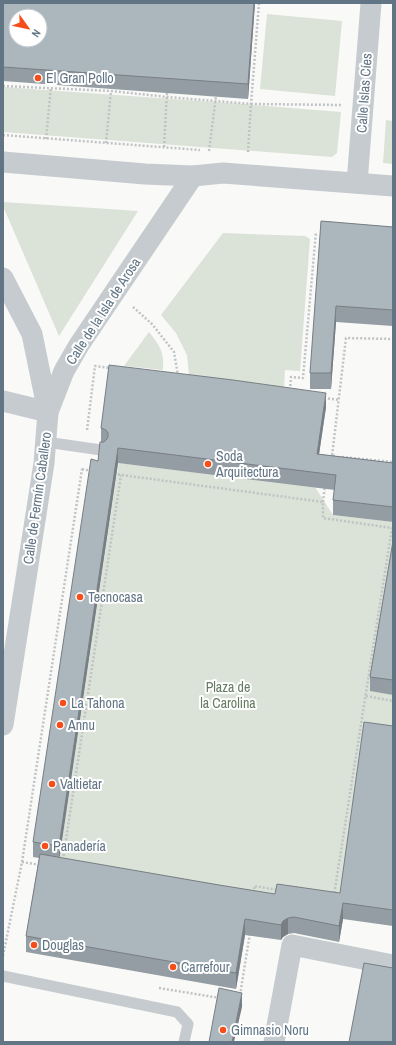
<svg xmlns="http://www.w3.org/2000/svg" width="396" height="1045" viewBox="0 0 396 1045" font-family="'Archivo Narrow',sans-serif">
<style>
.green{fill:#dbe2d7}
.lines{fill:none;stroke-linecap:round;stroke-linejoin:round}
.path{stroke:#c0c3c5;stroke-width:2.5;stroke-dasharray:2 2;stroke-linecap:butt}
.lane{stroke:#c6cbcf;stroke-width:11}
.street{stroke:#c6cbcf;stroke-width:21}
.wall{fill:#949da3}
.shaded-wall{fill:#787f84}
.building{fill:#acb6bd;stroke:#787f84;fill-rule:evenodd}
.poi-dot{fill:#f64e1a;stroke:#fff;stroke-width:1.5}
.labels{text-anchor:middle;stroke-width:4;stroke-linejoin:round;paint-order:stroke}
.poi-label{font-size:14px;fill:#617585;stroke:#fff;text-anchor:start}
.street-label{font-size:14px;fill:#617585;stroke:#fff}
.park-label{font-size:14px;fill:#667b61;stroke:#fff}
</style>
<rect width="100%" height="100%" fill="#f9f9f7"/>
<!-- green -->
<g class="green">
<polygon points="267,14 342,21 335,96 260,89"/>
<polygon points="3,87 243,104 341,112 337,153 332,157 3,132"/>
<polygon points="386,120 393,121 393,164 383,163"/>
<polygon points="3,202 138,211 59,336 3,206"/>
<polygon points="223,233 305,236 310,239 300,371 285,370 284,390 189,375 187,355 176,333 161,315"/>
<path d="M149,332C160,346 164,352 163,370L124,366Z"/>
<polygon points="119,463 315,487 333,515 393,522 393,742 340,909 57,873 116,478"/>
</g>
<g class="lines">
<!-- path -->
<g class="path">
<polyline points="3,86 111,91 168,97 251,104 259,3"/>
<polyline points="3,135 200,150"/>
<polyline points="46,139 51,87"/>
<polyline points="106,143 111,91"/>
<polyline points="164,147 167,93"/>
<polyline points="209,151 216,96"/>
<polyline points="248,152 251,104 341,105"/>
<polyline points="133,307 152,324 174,352 178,376"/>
<polyline points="290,390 291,377 303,378 316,232"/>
<polyline points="324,398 339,400"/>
<polyline points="87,430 95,366 111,368"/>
<polyline points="335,456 332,456 346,338 393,339"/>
<polyline points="342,457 393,462"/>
<polyline points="82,469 91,471"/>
<polyline points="114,474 323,502 323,518 392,528 334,895"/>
<polyline points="323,502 325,485"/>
<polyline points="366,696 393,701"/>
<polyline points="63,860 121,475"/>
<polyline points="22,862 41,865"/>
<polyline points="255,893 254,886 278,890"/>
<polyline points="3,956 22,862 82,469"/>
<polyline points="159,988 220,998"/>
<polyline points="240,995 250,933"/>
</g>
<!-- lane -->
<g class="lane">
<polyline points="46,442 101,450"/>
<polyline points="3,976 177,1012 188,1024 184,1042"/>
</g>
<!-- street -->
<g class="street">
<polyline points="3,162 145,174 193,176 223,173 393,186"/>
<polyline points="357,183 371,3"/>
<polyline points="3,278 32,334 48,412 44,463 3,725"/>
<polyline points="3,401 48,412"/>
<polyline points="48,412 64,371 79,345 193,176"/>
<polyline points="274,1042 292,945 393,965"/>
</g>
</g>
<!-- wall -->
<g class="wall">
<polygon points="3,3 255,3 248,99 3,81"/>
<polygon points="321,221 393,227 393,326 336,322 331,389 310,389 310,373"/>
<polygon points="326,407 319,454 393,463 393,522 333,515 333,500 335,490 118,463 59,858 219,885 275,894 340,893 393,726 393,926 343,919 339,942 294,933 288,934 283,937 281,940 245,935 236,989 26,952 26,936 39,858 33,857 33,842 98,461 101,442 101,428"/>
<polygon points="393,541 393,695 370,691 370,677"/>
</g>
<!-- shaded-wall -->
<g class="shaded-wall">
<polygon points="254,3 255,3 248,99 248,84"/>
<polygon points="336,306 336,322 331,389 331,373"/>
<polygon points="326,393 326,407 317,468 317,454"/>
<polygon points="118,448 118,463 59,861 59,846"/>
<polygon points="343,903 343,919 339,942 339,926"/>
<polygon points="288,918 288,934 283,937 281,940 281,925 283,921"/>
<polygon points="245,919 245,935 236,989 236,973"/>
<polygon points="242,993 242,1007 234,1042 232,1042"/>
</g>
<!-- building -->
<g class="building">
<path d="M3,3H254L248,84L3,67ZM16,16H40V40H16Z"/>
<polygon points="321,221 393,227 393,310 336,306 331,373 310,373"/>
<polygon points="109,365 233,380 326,393 317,454 393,463 393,507 333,500 336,475 118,448 59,846 33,842 91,459 98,461 100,442 104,442 107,439 108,437 108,433 106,430 101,428"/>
<polygon points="393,541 393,680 370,677"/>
<polygon points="364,722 393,726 393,910 343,903 339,926 294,917 288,918 283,921 281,925 245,919 236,973 26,936 40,854 219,885 275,894 277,884 340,893"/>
<polygon points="364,963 393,968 393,1042 349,1042"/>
<polygon points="219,988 242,993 232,1042 209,1042"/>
</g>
<!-- markers -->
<g class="poi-dot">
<circle cx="38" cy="78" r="4"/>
<circle cx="208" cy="464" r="4"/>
<circle cx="80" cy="597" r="4"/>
<circle cx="63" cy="703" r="4"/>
<circle cx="60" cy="725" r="4"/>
<circle cx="52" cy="784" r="4"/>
<circle cx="45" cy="846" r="4"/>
<circle cx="34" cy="945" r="4"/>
<circle cx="173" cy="967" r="4"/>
<circle cx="223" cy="1030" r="4"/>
</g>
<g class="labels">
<!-- poi labels -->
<g class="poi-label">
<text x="46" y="83">El Gran Pollo</text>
<text x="216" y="461">Soda<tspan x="216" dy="16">Arquitectura</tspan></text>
<text x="88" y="602">Tecnocasa</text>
<text x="71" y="708">La Tahona</text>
<text x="68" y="730">Annu</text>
<text x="60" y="789">Valtietar</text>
<text x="53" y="851">Panadería</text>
<text x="42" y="950">Douglas</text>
<text x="181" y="972">Carrefour</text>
<text x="231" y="1035">Gimnasio Noru</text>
</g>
<!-- street labels -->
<g class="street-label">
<text transform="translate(364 93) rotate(-86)" y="5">Calle Islas Cíes</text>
<text transform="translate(103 311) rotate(-57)" y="5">Calle de la Isla de Arosa</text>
<text transform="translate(37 498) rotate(-82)" y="5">Calle de Fermín Caballero</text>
</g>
<!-- park labels -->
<g class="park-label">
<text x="228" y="692">Plaza de<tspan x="228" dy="16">la Carolina</tspan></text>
</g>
</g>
<!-- border -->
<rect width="396" height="1045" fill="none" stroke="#617585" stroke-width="8"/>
<!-- north arrow -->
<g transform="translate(28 28) rotate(123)"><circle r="19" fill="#ffffff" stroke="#c0c8ce"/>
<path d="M0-3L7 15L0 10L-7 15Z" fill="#f64e1a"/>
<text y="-6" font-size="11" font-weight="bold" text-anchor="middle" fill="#617585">N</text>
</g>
</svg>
